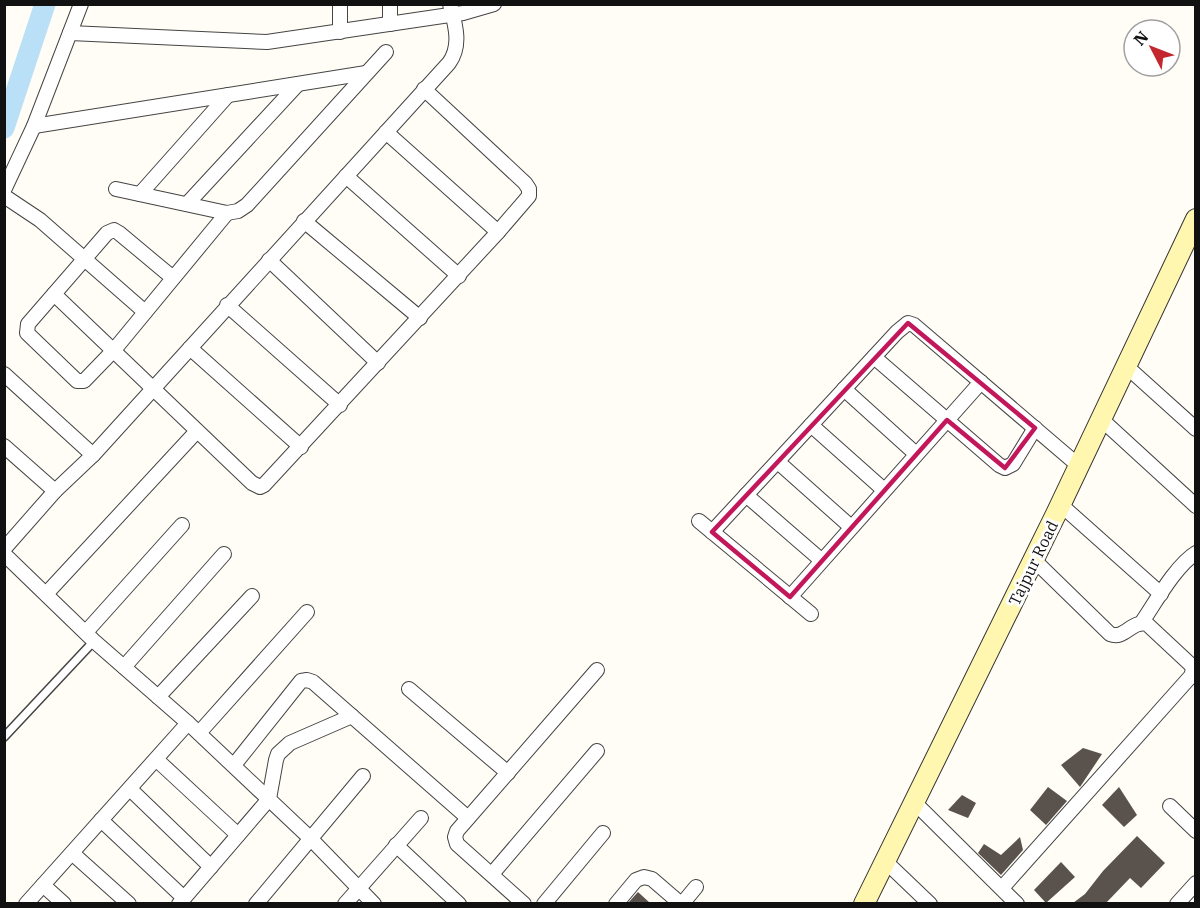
<svg xmlns="http://www.w3.org/2000/svg" width="1200" height="908" viewBox="0 0 1200 908" font-family="'IBM Plex Serif',serif">
<style>
.lines{fill:none;stroke-linecap:round;stroke-linejoin:round}
.river{stroke:#b9e0f7;stroke-width:21}
.building{fill:#5a524d}
.service-casing{stroke:#444;stroke-width:10}
.minor-casing{stroke:#444;stroke-width:16}
.secondary-casing{stroke:#333;stroke-width:22}
.service{stroke:#fff;stroke-width:7}
.minor{stroke:#fff;stroke-width:14}
.secondary{stroke:#fff6b0;stroke-width:20}
.marked{fill:none;stroke:#c2185b;stroke-width:4.5;stroke-linejoin:round}
.labels{text-anchor:middle;stroke-width:6;stroke-linejoin:round;paint-order:stroke}
.street-label{font-size:16px;fill:#111;stroke:#fff}
</style>
<rect width="100%" height="100%" fill="#fffdf5"/>
<g class="lines">
<!-- river -->
<polyline class="river" points="4,128 45,4"/>
</g>
<!-- building -->
<g class="building">
<polygon points="1083,748 1102,754 1080,787 1061,765"/>
<polygon points="1048,787 1067,801 1046,825 1030,810"/>
<polygon points="1119,787 1137,815 1124,827 1102,805"/>
<polygon points="962,795 976,803 968,818 948,810"/>
<polygon points="1137,836 1165,863 1141,888 1130,878 1106,903 1073,903 1085,894 1103,871"/>
<polygon points="1020,837 1023,850 1001,875 978,853 984,844 1001,855"/>
<polygon points="1061,862 1075,877 1046,903 1034,890"/>
<polygon points="638,892 650,903 628,903"/>
</g>
<g class="lines">
<defs>
<polyline id="service" points="4,737 94,641"/>
<g id="minor">
<polyline points="340,4 340,32"/>
<polyline points="390,4 390,24"/>
<polyline points="70,33 267,42 463,13 494,4"/>
<polyline points="34,126 366,73"/>
<polyline points="386,132 498,232"/>
<polyline points="346,176 459,276"/>
<polyline points="116,189 227,213 238,211 247,205 386,52"/>
<polyline points="4,190 34,126 81,4"/>
<polyline points="140,194 228,95"/>
<polyline points="4,196 40,220 145,312"/>
<polyline points="187,204 298,84"/>
<polyline points="304,221 420,318"/>
<polyline points="269,260 378,363"/>
<polyline points="173,278 119,233 114,230 107,233 28,324 27,333 77,381 84,381 114,350 227,213"/>
<polyline points="54,294 252,483 260,487 264,485 498,232 529,196 529,189 525,183 424,89"/>
<polyline points="227,305 340,405"/>
<polyline points="190,348 301,447"/>
<polyline points="874,357 999,465 1005,468 1013,464 1035,428"/>
<polyline points="1126,366 1196,429"/>
<polyline points="4,374 93,455"/>
<polyline points="844,389 916,454"/>
<polyline points="1101,419 1196,506"/>
<polyline points="811,425 884,490"/>
<polyline points="4,446 55,491"/>
<polyline points="778,462 851,527"/>
<polyline points="746,495 821,560"/>
<polyline points="1061,505 1161,594"/>
<polyline points="699,521 811,614"/>
<polyline points="712,532 897,332 908,323 914,325 1079,466"/>
<path d="M4,549L55,491L93,455L449,63C462,45 455,24 450,4"/>
<polyline points="4,554 94,641 188,723 311,839 374,904"/>
<polyline points="46,594 197,431"/>
<polyline points="790,597 981,382"/>
<path d="M1142,622C1155,603 1176,565 1196,553"/>
<polyline points="86,632 182,525"/>
<polyline points="124,667 224,554"/>
<polyline points="409,689 508,773"/>
<polyline points="158,697 252,596"/>
<polyline points="199,733 307,612"/>
<polyline points="157,760 238,835"/>
<polyline points="234,765 301,681 307,680 313,682 468,818"/>
<polyline points="130,789 211,867"/>
<polyline points="914,802 1017,904"/>
<polyline points="1170,806 1196,831"/>
<polyline points="101,820 184,898"/>
<polyline points="396,845 459,904"/>
<polyline points="72,853 129,904"/>
<polyline points="885,861 930,904"/>
<polyline points="492,874 597,751"/>
<polyline points="43,885 64,904"/>
<path d="M1002,888L1191,676L1193,670L1191,665L1147,624C1131,620 1125,640 1110,634L1034,560"/>
<polyline points="26,904 188,723"/>
<polyline points="179,904 269,799 276,760 278,754 290,743 352,716"/>
<polyline points="256,904 363,776"/>
<polyline points="345,904 421,818"/>
<polyline points="524,904 457,844 455,837 457,831 597,670"/>
<polyline points="544,904 603,833"/>
<polyline points="616,904 636,880 644,877 652,879 681,904"/>
<polyline points="682,904 696,887"/>
<polyline points="1177,904 1196,883"/>
</g>
<polyline id="secondary" points="864,904 1056,514 1196,219"/>
</defs>
<!-- service casing -->
<use href="#service" class="service-casing"/>
<!-- minor casing -->
<use href="#minor" class="minor-casing"/>
<!-- secondary casing -->
<use href="#secondary" class="secondary-casing"/>
<!-- service -->
<use href="#service" class="service"/>
<!-- minor -->
<use href="#minor" class="minor"/>
<!-- secondary -->
<use href="#secondary" class="secondary"/>
</g>
<!-- marked area -->
<path class="marked" d="M908,323L1035,428L1005,468L947,420L790,597L712,532Z"/>
<g class="labels">
<!-- street labels -->
<g class="street-label">
<text transform="translate(1033 563) rotate(-64)" y="6">Tajpur Road</text>
</g>
</g>
<!-- border -->
<rect width="1200" height="908" fill="none" stroke="#111111" stroke-width="12"/>
<!-- north arrow -->
<g transform="translate(1152 48) rotate(312)"><circle r="28" fill="#ffffff" stroke="#a0a0a0" stroke-width="1.5"/>
<path d="M0-4.5L10 22L0 15L-10 22Z" fill="#c4262e"/>
<text y="-9" font-size="16" font-weight="bold" text-anchor="middle" fill="#111111">N</text>
</g>
</svg>
